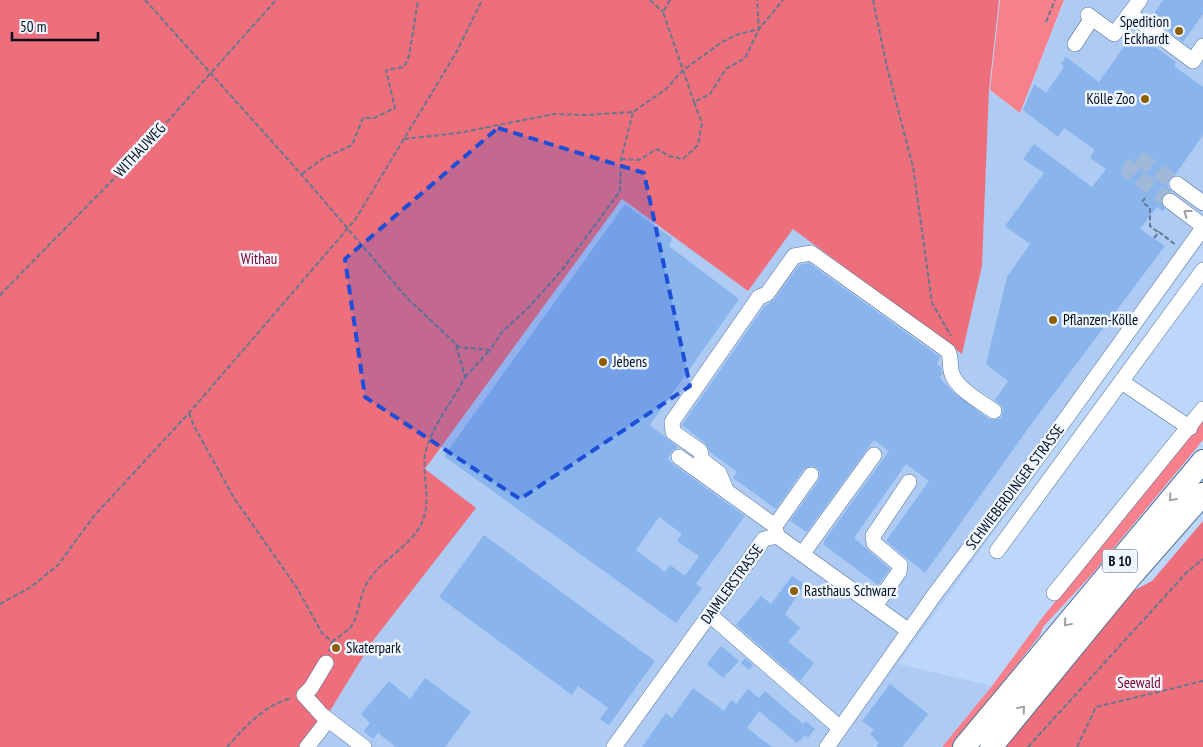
<svg xmlns="http://www.w3.org/2000/svg" width="1203" height="747" viewBox="0 0 1203 747" font-family="'PT Sans Narrow',sans-serif">
<style>
.built{fill:#aecbf4}
.green{fill:#f6808b}
.forest{fill:#ed6f7c}
.building{fill:#89b4ec;fill-rule:evenodd}
.lines{fill:none;stroke-linecap:round;stroke-linejoin:round}
.minor-tunnel{stroke:#a0b9d9;stroke-width:15;stroke-dasharray:15 8;stroke-linecap:butt}
.minor-casing{stroke:#527097;stroke-width:16}
.highway-casing{stroke:#527097;stroke-width:24}
.path{stroke:#657891;stroke-width:2;stroke-dasharray:5 2.5;stroke-linecap:butt}
.minor{stroke:#fff;stroke-width:15}
.highway{stroke:#fff;stroke-width:22}
.oneway{stroke:#9b9fa4}
.marked{fill:#1d4ed8;fill-opacity:0.2;stroke:#1d4ed8;stroke-width:4;stroke-dasharray:10 6;stroke-linejoin:round}
.poi-dot{fill:#8d5f05;stroke:#eff6ff;stroke-width:2}
.labels{text-anchor:middle;stroke-width:5;stroke-linejoin:round;paint-order:stroke}
.shield{fill:#eff6ff;stroke:#4a5460;stroke-width:1}
.shield-label{font-size:14px;font-weight:bold;fill:#040e1c}
.poi-label{font-size:15px;fill:#040e1c;stroke:#eff6ff;text-anchor:start}
.street-label{font-size:15px;fill:#040e1c;stroke:#eff6ff}
.park-label{font-size:15px;fill:#7f0426;stroke:#eff6ff}
</style>
<rect width="100%" height="100%" fill="#bcd7fa"/>
<!-- built -->
<polygon class="built" points="1065,0 1203,0 1203,243 898,664 992,686 942,747 308,747 372,642 475,508 425,470 622,198 748,291 793,229 962,354 982,266 989,90 1020,114"/>
<!-- green -->
<g class="green">
<polygon points="1000,0 1064,0 1020,113 990,90"/>
<polygon points="1203,418 1203,440 1093,573 1043,627 1040,635 953,747 942,747 992,686 1042,618"/>
</g>
<!-- forest -->
<g class="forest">
<polygon points="0,0 999,0 989,90 982,266 962,354 793,229 748,291 622,199 425,469 476,508 372,642 308,747 0,747"/>
<polygon points="1203,521 1203,747 1003,747 1133,591 1152,581"/>
</g>
<!-- building -->
<g class="building">
<polygon points="1163,0 1203,0 1203,14 1183,42 1151,18"/>
<polygon points="1134,32 1176,62 1174,66 1203,87 1203,135 1175,175 1169,179 1168,187 1172,192 1166,193 1161,199 1165,209 1163,211 1157,207 1140,229 1165,246 1032,423 925,573 886,541 929,481 906,464 854,538 890,569 878,585 824,545 824,541 889,451 874,440 807,532 790,521 819,480 820,472 817,468 811,466 804,469 776,509 733,478 737,472 710,452 705,443 682,425 764,307 775,299 799,265 809,263 940,357 937,364 941,367 942,374 940,378 953,392 989,419 999,419 1002,416 1003,407 995,400 1008,381 986,364 1007,277 1030,244 1005,226 1044,173 1023,159 1034,144 1092,187 1106,169 1090,158 1095,150 1064,128 1058,137 1023,110 1034,84 1046,93 1064,67 1061,64 1066,57 1099,82"/>
<path d="M625,204L672,238L669,246L739,299L650,425L678,447L672,451L668,459L674,465L745,516L696,584L702,588L676,623L444,456ZM659,517L682,534L677,541L699,556L685,576L670,565L665,572L636,550Z"/>
<polygon points="484,535 655,661 609,725 600,719 608,708 578,686 572,695 439,597"/>
<polygon points="792,576 805,584 785,614 800,628 788,642 814,663 800,681 736,625 761,596 771,604"/>
<polygon points="721,646 739,661 723,678 707,664"/>
<polygon points="745,658 753,665 749,670 741,663"/>
<polygon points="425,678 471,712 445,747 396,747 378,733 373,739 364,731 370,723 361,714 389,681 410,699"/>
<polygon points="890,684 928,714 902,747 876,747 879,743 870,734 874,730 862,721"/>
<polygon points="693,688 724,711 731,700 736,704 748,689 759,698 765,691 803,724 806,721 815,729 808,738 805,735 797,743 759,711 747,728 772,747 642,747 666,713 672,718"/>
</g>
<g class="lines">
<!-- minor-tunnel -->
<polyline class="minor-tunnel" points="1170,201 1129,171 1138,157 1177,184"/>
<defs>
<g id="minor">
<polyline points="1130,14 1193,61 1203,46"/>
<polyline points="1088,15 1114,34 1140,0"/>
<polyline points="1075,44 1092,18"/>
<polyline points="1177,184 1203,203"/>
<polyline points="1170,201 1203,226"/>
<polyline points="1122,382 1190,428"/>
<polyline points="679,457 775,526 777,536"/>
<path d="M727,492L719,473L702,460L700,451L673,432L672,422L759,297L767,294L794,256L811,253L948,351C952,359 949,367 952,374C958,390 981,402 994,411"/>
<polyline points="775,526 811,475"/>
<polyline points="997,551 1203,270"/>
<polyline points="803,553 874,455"/>
<polyline points="1054,593 1203,409"/>
<polyline points="875,606 899,572 900,565 874,543 873,536 909,482"/>
<polyline points="710,615 840,728"/>
<polyline points="326,663 311,688 304,695 322,715 364,747"/>
<polyline points="307,747 328,720"/>
<polyline points="614,747 764,539 777,536 909,631"/>
<polyline points="827,747 935,594 1044,449 1203,228"/>
</g>
<g id="highway">
<polyline points="964,747 1203,461"/>
<polyline points="991,747 1131,576 1203,494"/>
</g>
</defs>
<!-- minor casing -->
<use href="#minor" class="minor-casing"/>
<!-- highway casing -->
<use href="#highway" class="highway-casing"/>
<!-- path -->
<g class="path">
<polyline points="145,0 302,175 407,298 459,347 490,350 502,332 529,307 562,270 620,191 621,159 633,112"/>
<polyline points="650,0 663,12"/>
<polyline points="670,0 663,12 694,102"/>
<polyline points="873,0 887,67 913,167 932,303 951,336"/>
<polyline points="1046,22 1055,0"/>
<polyline points="404,139 458,133 554,114 585,115 633,112 666,89 682,71 722,42 739,34 759,29 783,0"/>
<polyline points="621,159 639,160 657,149 669,156 683,159 698,145 702,123 694,102 710,94 726,69 745,58 759,29 757,0"/>
<polyline points="302,174 322,159 352,145 363,118 374,118 395,108 386,70 404,67 409,56 418,0"/>
<polyline points="1145,198 1142,202 1150,208 1150,226 1158,232"/>
<polyline points="1154,238 1159,232 1176,245"/>
<polyline points="0,295 142,150 276,0"/>
<polyline points="465,377 490,350"/>
<polyline points="189,413 194,426 234,498 297,588 322,633 332,642 329,651"/>
<polyline points="0,604 31,587 58,565 94,516 189,413 355,220 457,51 482,0"/>
<path d="M332,642C337,637 345,633 350,628C359,617 359,597 366,585C380,558 412,548 423,520C431,500 422,475 425,455C431,426 452,403 465,377L456,345"/>
<path d="M227,747C246,726 264,705 292,698"/>
<polyline points="1028,747 1187,572 1203,559"/>
<polyline points="1077,747 1096,707 1203,681"/>
</g>
<!-- minor -->
<use href="#minor" class="minor"/>
<!-- highway -->
<use href="#highway" class="highway"/>
</g>
<!-- one-way arrows -->
<defs><path id="oneway-chevron" d="M-2-3.5L2.5 0L-2 3.5" fill="none" stroke-width="1.6" stroke-linecap="round" stroke-linejoin="round" transform="scale(1.25)"/></defs>
<g class="oneway">
<use href="#oneway-chevron" transform="translate(1187 213) rotate(-143)"/>
<use href="#oneway-chevron" transform="translate(1172 498) rotate(130)"/>
<use href="#oneway-chevron" transform="translate(1067 623) rotate(130)"/>
<use href="#oneway-chevron" transform="translate(1022 709) rotate(-50)"/>
</g>
<!-- marked area -->
<path class="marked" d="M498,128L644,173L690,386L520,499L365,397L345,259Z"/>
<!-- markers -->
<g class="poi-dot">
<circle cx="1179" cy="31" r="5"/>
<circle cx="1145" cy="99" r="5"/>
<circle cx="1053" cy="320" r="5"/>
<circle cx="603" cy="362" r="5"/>
<circle cx="794" cy="591" r="5"/>
<circle cx="336" cy="648" r="5"/>
</g>
<g class="labels">
<!-- shield labels -->
<rect class="shield" x="1102.5" y="549.5" width="35" height="23" rx="4"/>
<g class="shield-label">
<text x="1120" y="566">B 10</text>
</g>
<!-- poi labels -->
<g class="poi-label">
<text x="1169" y="27" text-anchor="end">Spedition<tspan x="1169" dy="17">Eckhardt</tspan></text>
<text x="1135" y="104" text-anchor="end">Kölle Zoo</text>
<text x="1063" y="325">Pflanzen-Kölle</text>
<text x="613" y="367">Jebens</text>
<text x="804" y="596">Rasthaus Schwarz</text>
<text x="346" y="653">Skaterpark</text>
</g>
<!-- street labels -->
<g class="street-label">
<text transform="translate(140 150) rotate(-47)" y="5">WITHAUWEG</text>
<text transform="translate(1015 487) rotate(-53)" y="5">SCHWIEBERDINGER STRASSE</text>
<text transform="translate(732 584) rotate(-54)" y="5">DAIMLERSTRASSE</text>
</g>
<!-- park labels -->
<g class="park-label">
<text x="259" y="264">Withau</text>
<text x="1139" y="688">Seewald</text>
</g>
</g>
<!-- scale -->
<path d="M12 32v8h86v-8" fill="none" stroke="#040e1c" stroke-width="2.5"/>
<text x="20" y="32" font-size="15" fill="#040e1c" stroke="#eff6ff" stroke-width="4" paint-order="stroke">50 m</text>
</svg>
